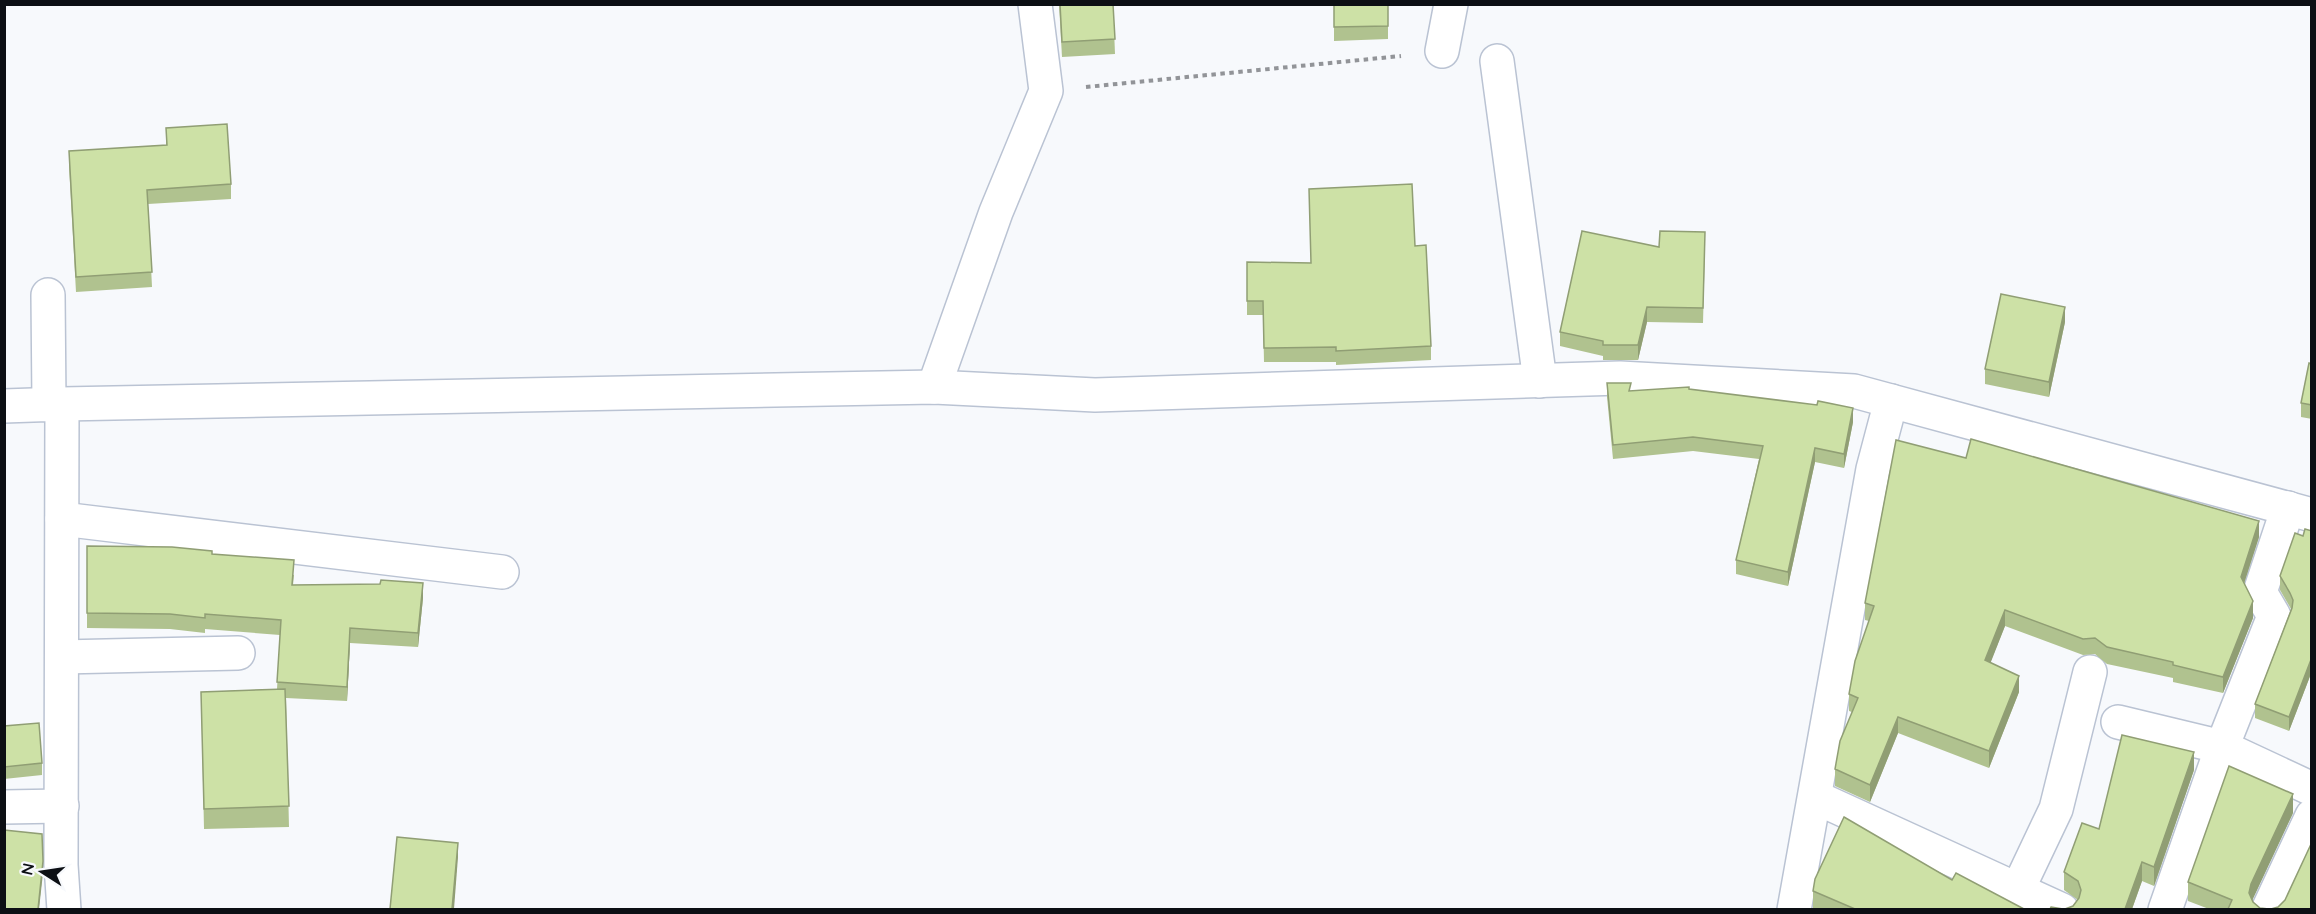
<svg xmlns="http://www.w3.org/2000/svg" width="2316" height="914" viewBox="0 0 2316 914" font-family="Quicksand,sans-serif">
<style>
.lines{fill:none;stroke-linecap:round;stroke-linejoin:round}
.minor-casing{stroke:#bac3d3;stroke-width:36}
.path{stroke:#929498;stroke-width:4;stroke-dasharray:4.5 4.5;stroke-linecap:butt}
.minor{stroke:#fff;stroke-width:33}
.wall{fill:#b0c28f}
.shaded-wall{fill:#909e74}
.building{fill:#cde1a6;stroke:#909e74;stroke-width:1.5}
</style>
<rect width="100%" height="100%" fill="#f7f9fc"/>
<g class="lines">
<defs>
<g id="minor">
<polyline points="1442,51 1451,4"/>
<polyline points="1497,61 1540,381"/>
<polyline points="48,295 49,404"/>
<polyline points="934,387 996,212 1046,91 1035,4"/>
<polyline points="62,404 934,387 1095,395 1620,378 1854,391 2312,515"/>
<polyline points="4,406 62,404 61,865 64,910"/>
<polyline points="62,519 502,572"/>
<polyline points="62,657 238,653"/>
<polyline points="2118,722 2222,747 2274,616 2260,592 2288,508"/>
<polyline points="1815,797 2062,910"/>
<polyline points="4,807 62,806"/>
<polyline points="2018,889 2056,809 2090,672"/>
<polyline points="1794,910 1873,469 1891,401"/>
<polyline points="2165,910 2222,747 2312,789"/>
<polyline points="2268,910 2312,816"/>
</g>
</defs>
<!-- minor casing -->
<use href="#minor" class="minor-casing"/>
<!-- path -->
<polyline class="path" points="1086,87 1401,56"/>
<!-- minor -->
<use href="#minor" class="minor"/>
</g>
<!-- wall -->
<g class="wall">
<polygon points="1059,4 1113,4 1115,54 1062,57"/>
<polygon points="1334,4 1388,4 1388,39 1334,41"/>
<polygon points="166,128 231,184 231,199 148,204 152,287 76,292 69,166 69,151 166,145"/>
<polygon points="1415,246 1431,346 1431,360 1336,365 1336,362 1264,362 1263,315 1247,315 1247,262 1311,263"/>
<polygon points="1659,247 1705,247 1703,323 1647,322 1638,360 1603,360 1603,356 1560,346 1560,332"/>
<polygon points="2065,322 2049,397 1985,384 1985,369"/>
<polygon points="2312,364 2312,419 2301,417 2301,403"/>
<polygon points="1607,383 1631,391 1689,389 1853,422 1844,468 1815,462 1788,586 1736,574 1736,560 1759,459 1693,451 1613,459 1607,397"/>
<polygon points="2312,531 2312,671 2289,731 2255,718 2255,704 2291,609 2280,590 2280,576 2303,536"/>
<polygon points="2259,537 2244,583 2253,618 2223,693 2173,682 2173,678 2107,664 2095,654 2083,655 2005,626 1990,663 2019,692 1989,768 1898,733 1870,802 1835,786 1835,769 1852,712 1849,711 1849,694 1869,621 1865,620 1865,603"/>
<polygon points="87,546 212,554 294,575 293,585 423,598 418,647 350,643 347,701 286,698 289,827 204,829 201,692 277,689 280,635 205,629 205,633 170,629 87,628"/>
<polygon points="4,726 42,763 42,775 4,779"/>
<polygon points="2194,770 2154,886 2142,881 2132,909 2065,909 2073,906 2078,900 2064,890 2064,872 2099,829"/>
<polygon points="2293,813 2252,900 2253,902 2260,908 2269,909 2209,909 2188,901 2188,882"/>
<polygon points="1952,880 2024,909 1813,909 1813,891"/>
</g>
<!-- shaded-wall -->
<g class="shaded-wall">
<polygon points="1647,307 1647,322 1638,360 1638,345"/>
<polygon points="2065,307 2065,322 2049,397 2049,382"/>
<polygon points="1853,408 1853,422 1844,468 1844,454"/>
<polygon points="1815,448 1815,462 1788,586 1788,572"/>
<polygon points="2259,521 2259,537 2241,593 2241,577"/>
<polygon points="423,583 423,598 418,647 418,633"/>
<polygon points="2253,601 2253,618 2223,693 2223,677"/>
<polygon points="2005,610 2005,626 1985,677 1985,660"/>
<polygon points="350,628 350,643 347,701 347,687"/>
<polygon points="2312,657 2312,671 2289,731 2289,717"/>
<polygon points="2019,676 2019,692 1989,768 1989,751"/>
<polygon points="1898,717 1898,733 1870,802 1870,785"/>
<polygon points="2194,752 2194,770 2154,886 2154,867"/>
<polygon points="2293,794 2293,813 2251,903 2249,893 2251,884"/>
<polygon points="458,843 458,857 454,909 452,909"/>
<polygon points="43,861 43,873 39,909 38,909"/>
<polygon points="2142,862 2142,881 2132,909 2125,909"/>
</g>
<!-- building -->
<g class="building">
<polygon points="1060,4 1113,4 1115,39 1062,42"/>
<polygon points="1334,4 1388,4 1388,26 1334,27"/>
<polygon points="227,124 231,184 147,190 152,272 76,277 69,151 167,145 166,128"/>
<polygon points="1412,184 1415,246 1426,245 1431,346 1336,351 1336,347 1264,348 1263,301 1247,301 1247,262 1311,263 1309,189"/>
<polygon points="1582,231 1659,247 1660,231 1705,232 1703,308 1647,307 1638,345 1603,345 1603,341 1560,332"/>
<polygon points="2001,294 2065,307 2049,382 1985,369"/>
<polygon points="2309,363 2312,364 2312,405 2301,403"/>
<polygon points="1607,383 1631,383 1629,391 1689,387 1689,389 1817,405 1818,401 1853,408 1844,454 1815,448 1788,572 1736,560 1763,446 1693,437 1613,445"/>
<polygon points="1971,439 2259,521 2241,577 2253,601 2223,677 2173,665 2173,662 2107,647 2095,638 2083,639 2005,610 1985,660 2019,676 1989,751 1898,717 1870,785 1835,769 1840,741 1858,698 1849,694 1855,661 1874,606 1865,603 1896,440 1966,458"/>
<polygon points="2305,529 2312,531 2312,657 2289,717 2255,704 2292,608 2293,600 2290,593 2280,576 2295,533 2303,536"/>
<polygon points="87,546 172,547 212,551 212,554 294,560 292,585 380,584 381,580 423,583 418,633 350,628 347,687 277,682 281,620 205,614 205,618 170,614 87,613"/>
<polygon points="285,689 289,806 204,809 201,692"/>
<polygon points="39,723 42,763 4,767 4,726"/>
<polygon points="2122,735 2194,752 2154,867 2142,862 2125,909 2065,909 2073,906 2079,898 2081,890 2078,881 2064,872 2082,823 2099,829"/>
<polygon points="2229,766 2293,794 2251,884 2249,893 2253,902 2260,908 2269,909 2228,909 2232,900 2188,882"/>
<polygon points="1844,817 1952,880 1956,873 2024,909 1855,909 1813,891 1815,879"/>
<polygon points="4,830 42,834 43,861 38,909 4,909"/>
<polygon points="397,837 458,843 452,909 390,909"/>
<polygon points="2312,842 2312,909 2271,909 2278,907 2285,900"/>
<polygon points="2051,907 2063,909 2050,909"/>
</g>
<!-- border -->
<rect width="2316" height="914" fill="none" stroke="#0c0f14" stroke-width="12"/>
<!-- north arrow -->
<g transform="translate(42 872) rotate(282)" stroke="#f7f9fc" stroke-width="4.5" paint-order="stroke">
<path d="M0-4.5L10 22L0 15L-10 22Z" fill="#0c0f14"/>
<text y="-9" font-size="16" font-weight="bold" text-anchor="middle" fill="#0c0f14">N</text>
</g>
</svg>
